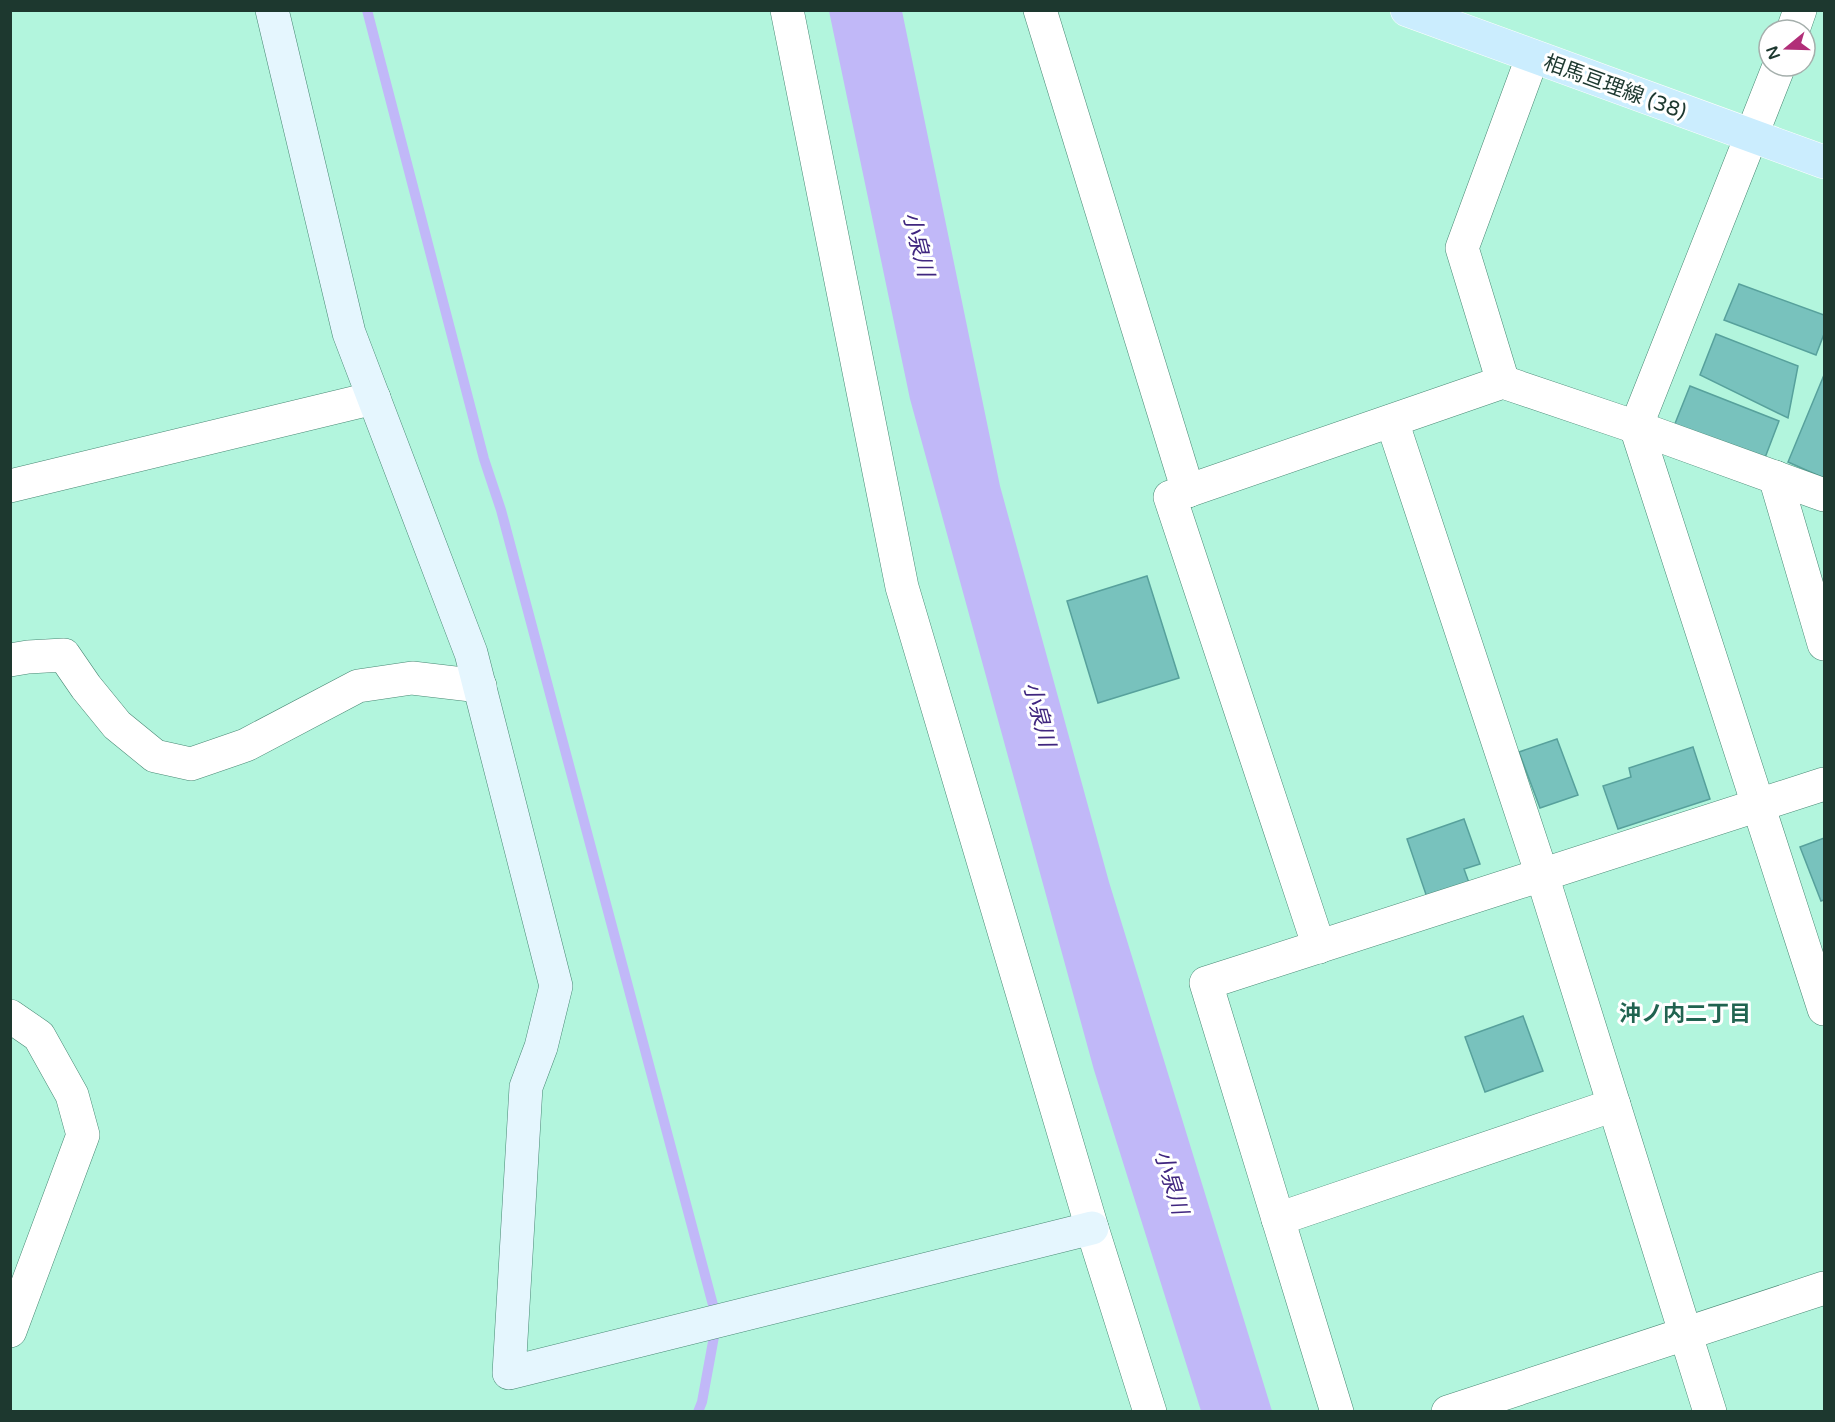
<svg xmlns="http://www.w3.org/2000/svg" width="1835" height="1422" viewBox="0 0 1835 1422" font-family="'Varela Round','Noto Sans JP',sans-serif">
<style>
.water{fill:#c1b8f8}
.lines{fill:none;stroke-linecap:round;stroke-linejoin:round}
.stream{stroke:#c1b8f8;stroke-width:10}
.building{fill:#78c2bd;stroke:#57a19c;stroke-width:1.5}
.street-casing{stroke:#488874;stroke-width:34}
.secondary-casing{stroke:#488874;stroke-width:34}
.primary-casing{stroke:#fff;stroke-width:34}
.street{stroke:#fff;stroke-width:33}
.secondary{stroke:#e5f6fe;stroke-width:33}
.primary{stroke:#cbedfe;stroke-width:33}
.labels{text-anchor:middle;stroke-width:6;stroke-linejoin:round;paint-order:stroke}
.street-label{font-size:21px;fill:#1d382f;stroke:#fff}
.water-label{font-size:22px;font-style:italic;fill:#40267f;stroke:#fff}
.neighbourhood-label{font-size:22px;font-weight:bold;fill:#216350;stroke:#fff}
</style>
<rect width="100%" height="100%" fill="#b2f5dd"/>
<!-- water -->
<polygon class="water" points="829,11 902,11 1000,486 1109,882 1272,1411 1201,1411 1094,1070 910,399"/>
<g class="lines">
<!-- stream -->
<polyline class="stream" points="367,10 484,459 501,510 717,1320 702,1402 698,1412"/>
</g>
<!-- building -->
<g class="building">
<polygon points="1739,284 1824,315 1824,334 1816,355 1724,320"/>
<polygon points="1716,334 1798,366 1788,418 1700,375"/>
<polygon points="1824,375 1824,478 1788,462"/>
<polygon points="1690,386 1779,421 1763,463 1674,426"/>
<polygon points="1147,576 1179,678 1098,703 1067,601"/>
<polygon points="1557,739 1578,795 1540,808 1519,752"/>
<polygon points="1693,747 1710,799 1618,829 1603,786 1631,777 1629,768"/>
<polygon points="1464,819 1480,864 1464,869 1473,894 1431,909 1407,839"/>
<polygon points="1824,838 1824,900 1821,901 1800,847"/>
<polygon points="1523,1016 1543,1071 1485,1092 1465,1037"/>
</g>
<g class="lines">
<defs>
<g id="street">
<polyline points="787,10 902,587 1092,1228 1150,1412"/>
<polyline points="1040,10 1188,491"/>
<polyline points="1793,30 1800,10"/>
<polyline points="1779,66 1636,427 1824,1009"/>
<polyline points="1503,382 1462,248 1532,58"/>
<polyline points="1392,421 1542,875 1710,1412"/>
<polyline points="1775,477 1824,644"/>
<polyline points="10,486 374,398"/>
<polyline points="10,660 28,657 64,655 86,687 117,725 155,756 191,764 246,745 358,686 412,678 480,686"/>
<polyline points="1319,947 1170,497 1503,382 1636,427 1824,495"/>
<polyline points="10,1016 39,1036 72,1095 83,1135 10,1331"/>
<polyline points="1278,1219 1614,1105"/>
<polyline points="1337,1412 1206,983 1824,784"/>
<polyline points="1448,1412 1824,1288"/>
</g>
<polyline id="secondary" points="272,10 349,333 471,653 556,986 541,1047 526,1087 509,1373 1092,1228"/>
<polyline id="primary" points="1407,10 1824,162"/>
</defs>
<!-- street casing -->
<use href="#street" class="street-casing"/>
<!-- secondary casing -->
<use href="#secondary" class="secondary-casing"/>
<!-- primary casing -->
<use href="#primary" class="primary-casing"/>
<!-- street -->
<use href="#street" class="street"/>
<!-- secondary -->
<use href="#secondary" class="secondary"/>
<!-- primary -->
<use href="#primary" class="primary"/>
</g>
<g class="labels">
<!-- street labels -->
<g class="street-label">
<text transform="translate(1615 87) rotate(20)" y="7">相馬亘理線 (38)</text>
</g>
<!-- water labels -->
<g class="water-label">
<text transform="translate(919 244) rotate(76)" y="8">小泉川</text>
<text transform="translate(1040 714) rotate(75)" y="8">小泉川</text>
<text transform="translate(1172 1182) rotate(73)" y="8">小泉川</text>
</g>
<!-- neighbourhood labels -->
<g class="neighbourhood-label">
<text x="1685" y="1021">沖ノ内二丁目</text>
</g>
</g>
<!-- border -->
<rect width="1835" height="1422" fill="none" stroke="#1d382f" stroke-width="24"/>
<!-- north arrow -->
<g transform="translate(1787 48) rotate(251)"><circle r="28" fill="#ffffff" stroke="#a5afac" stroke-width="1.5"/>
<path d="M0-4.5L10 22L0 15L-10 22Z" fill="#b12e78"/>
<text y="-9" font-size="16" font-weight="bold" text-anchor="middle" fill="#1d382f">N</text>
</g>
</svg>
